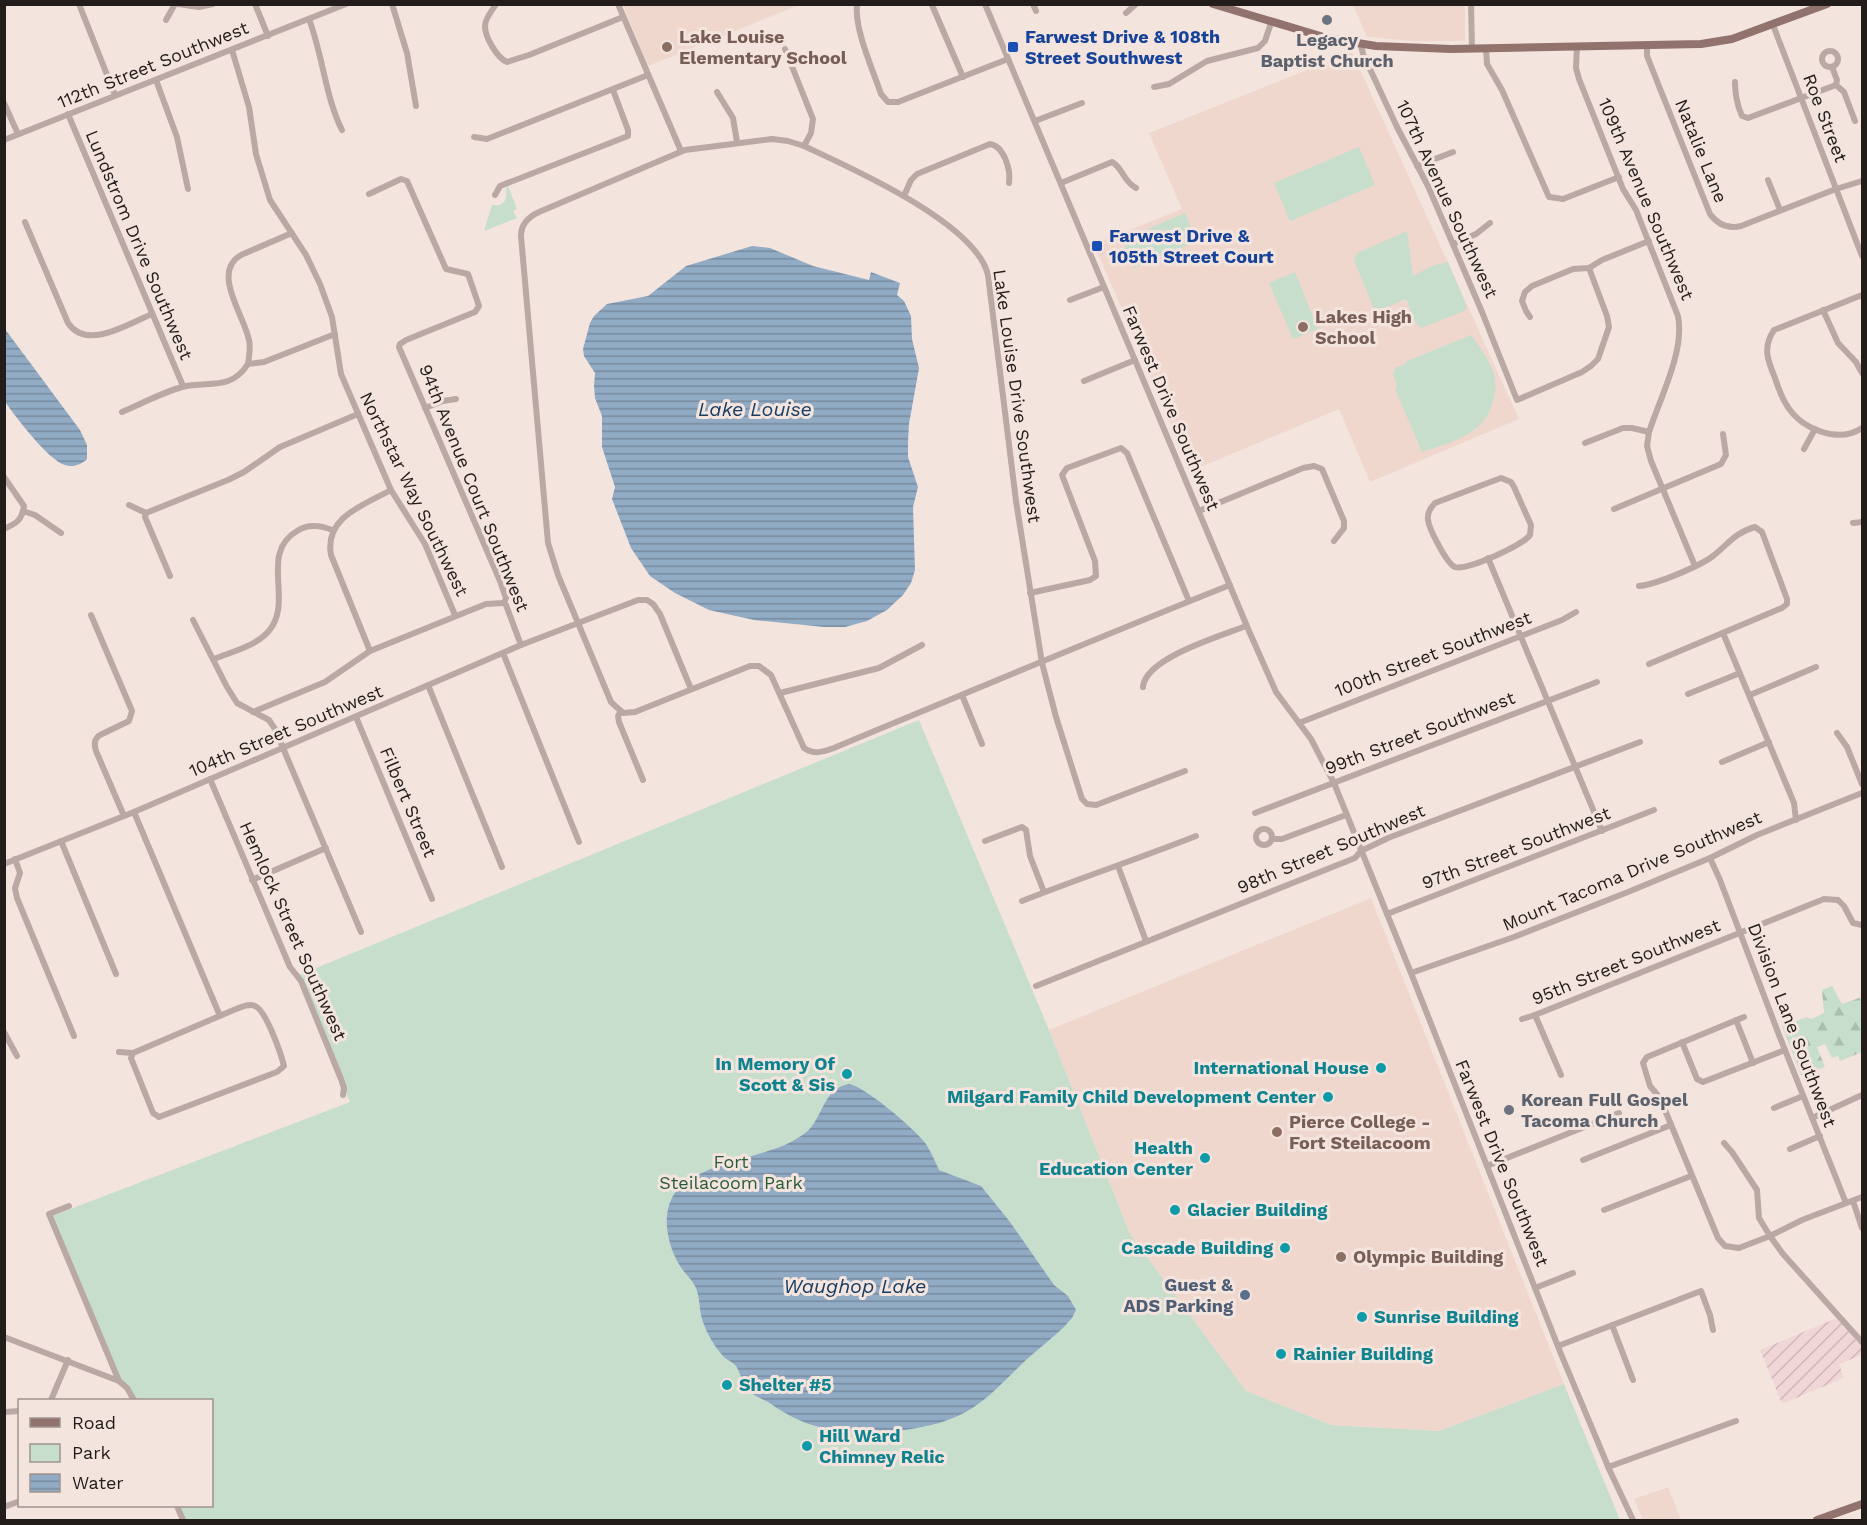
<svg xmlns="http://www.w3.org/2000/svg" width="1867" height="1525" viewBox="0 0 1867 1525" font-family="'Work Sans',sans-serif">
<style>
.built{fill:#efd7ce}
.industrial{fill:url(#industrial-furrows)}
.forest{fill:url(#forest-firs)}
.park{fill:#c7decd}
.water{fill:url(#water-rules)}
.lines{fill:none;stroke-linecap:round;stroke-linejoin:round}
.minor{stroke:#baa8a5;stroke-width:6}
.major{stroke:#91726d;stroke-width:8}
.worship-dot{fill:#6b7280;stroke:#f4e4de;stroke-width:2}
.education-dot{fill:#8d6e63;stroke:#f4e4de;stroke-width:2}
.transit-dot{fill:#1a4fb4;stroke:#f4e4de;stroke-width:2}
.culture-dot{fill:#0f9aa8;stroke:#f4e4de;stroke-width:2}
.service-dot{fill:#5c6f8a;stroke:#f4e4de;stroke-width:2}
.labels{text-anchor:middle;stroke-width:6;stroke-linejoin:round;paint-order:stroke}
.education-label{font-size:18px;font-weight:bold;fill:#785e54;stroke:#f4e4de;text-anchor:start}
.transit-label{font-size:18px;font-weight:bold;fill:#164399;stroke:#f4e4de;text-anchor:start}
.worship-label{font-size:18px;font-weight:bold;fill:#5b616d;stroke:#f4e4de}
.street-label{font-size:18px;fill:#221c1a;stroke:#f4e4de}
.culture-label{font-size:18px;font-weight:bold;fill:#0d838f;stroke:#f4e4de;text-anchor:end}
.park-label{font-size:18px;fill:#295b3b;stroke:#f4e4de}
.service-label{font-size:18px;font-weight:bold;fill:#4e5e75;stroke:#f4e4de;text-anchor:end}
.water-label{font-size:20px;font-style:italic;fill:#173d62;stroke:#f4e4de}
</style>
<defs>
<pattern id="industrial-furrows" width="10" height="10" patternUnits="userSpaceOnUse" patternTransform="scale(1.5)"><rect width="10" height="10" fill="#f1d6d8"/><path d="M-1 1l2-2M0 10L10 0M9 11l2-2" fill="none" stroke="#ceb7b9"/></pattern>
<pattern id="forest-firs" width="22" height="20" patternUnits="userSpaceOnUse" patternTransform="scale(1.5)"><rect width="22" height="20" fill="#c7decd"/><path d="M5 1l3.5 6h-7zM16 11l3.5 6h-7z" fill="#abbeaf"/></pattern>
<pattern id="water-rules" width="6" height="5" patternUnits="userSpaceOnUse" patternTransform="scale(1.5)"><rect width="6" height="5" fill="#92abc5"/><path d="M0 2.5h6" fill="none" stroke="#778a9f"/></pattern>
</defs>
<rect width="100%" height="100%" fill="#f4e4de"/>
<!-- built -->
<g class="built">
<polygon points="623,5 799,5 648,66"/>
<polygon points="1353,5 1465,5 1465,41 1413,41 1367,37"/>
<polygon points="1352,52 1519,419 1370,482 1339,409 1191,471 1094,244 1182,209 1149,133"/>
<polygon points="1371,898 1564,1384 1439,1431 1331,1425 1246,1391 1130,1234 1049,1030"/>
<polygon points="1668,1487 1681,1520 1643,1520 1634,1499"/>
</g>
<!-- industrial -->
<polygon class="industrial" points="1837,1318 1862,1347 1862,1355 1839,1364 1844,1378 1782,1404 1760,1350"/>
<!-- forest -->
<polygon class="forest" points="1832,986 1842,1004 1862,997 1862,1052 1840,1061 1838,1056 1832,1058 1825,1044 1817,1047 1825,1067 1801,1075 1782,1026 1807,1017 1811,1019 1824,1013 1822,990"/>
<!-- park -->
<g class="park">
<polygon points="1359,147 1375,185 1290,221 1274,183"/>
<path d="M508,186L517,209L513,211L517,218L484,231L492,205C503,207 508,200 506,189Z"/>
<polygon points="1185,213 1197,241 1134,268 1122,240"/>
<polygon points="1407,231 1413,276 1434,265 1448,262 1467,307 1464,311 1421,328 1414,320 1406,299 1375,312 1354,260 1357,253"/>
<polygon points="1295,272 1318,329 1293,339 1269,283"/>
<path d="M1471,335C1479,346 1488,358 1493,371C1500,390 1491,419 1474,430C1459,441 1440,446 1422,452L1395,389L1397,386L1393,374L1396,367L1404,365L1407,361Z"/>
<polygon points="919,720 1049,1030 1130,1234 1246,1391 1331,1425 1439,1431 1564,1384 1620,1520 181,1520 174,1506 212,1506 212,1400 130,1400 52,1216 350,1102 299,975"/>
</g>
<!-- water -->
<g class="water">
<polygon points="752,246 770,248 813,266 869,280 871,272 900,283 897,295 904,301 911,316 912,339 919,368 909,424 908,442 908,457 918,487 913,507 915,570 911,583 903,595 887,610 867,621 845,627 824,627 754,620 709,610 675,593 650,576 631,548 612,499 615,487 602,447 602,416 595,398 594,386 595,373 584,356 583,349 590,323 594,316 607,304 648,296 686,266"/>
<path d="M5,329L80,430L87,445V459C82,464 73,468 65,465C48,460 16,417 5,402Z"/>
<path d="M849,1084C866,1087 916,1130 926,1144C931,1152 935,1161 939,1170L981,1186L1010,1222L1054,1285L1068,1296L1076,1310L1072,1318L1064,1327C1051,1339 1038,1349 1026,1360C1007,1378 987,1401 964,1413C924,1434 855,1437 812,1425C796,1420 781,1411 768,1402C761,1398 753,1396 748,1390C742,1383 741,1374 736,1366C733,1362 729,1361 725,1358C715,1348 706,1332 702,1319C699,1309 700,1298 696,1288C692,1279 685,1274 680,1266C668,1247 661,1217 673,1196C690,1165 761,1158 791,1142C798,1138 807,1133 812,1126C824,1110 826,1088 849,1084Z"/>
</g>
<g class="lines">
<!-- minor -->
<g class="minor">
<polyline points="79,4 115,95"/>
<polyline points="178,4 199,7 213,4"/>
<polyline points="255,4 268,36"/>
<polyline points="392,4 407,53 416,106"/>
<path d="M496,4C492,11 485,18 485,26C485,37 497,58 507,62L529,55L623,17"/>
<polyline points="618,4 681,151"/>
<path d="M857,4C854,29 873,70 881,94L888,102H898L1008,59"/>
<polyline points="985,4 1249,631 1276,692 1311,739 1334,783 1411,973 1561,1354 1610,1471 1633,1520"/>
<polyline points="1033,4 1036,11"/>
<polyline points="1471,4 1472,49"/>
<polyline points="932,5 963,77"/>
<polyline points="1126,13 1136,4"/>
<path d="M309,19C323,56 325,96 342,130"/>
<polyline points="166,20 175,4"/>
<polyline points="1773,25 1862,256"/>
<path d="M1647,44V56L1710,214C1718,225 1728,229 1741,226L1836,189L1862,181"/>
<polyline points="1361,45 1363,54 1397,127 1428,186 1482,312 1517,400 1582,372 1591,366 1598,359 1609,327 1607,316 1589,268"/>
<path d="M1577,46L1576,68L1579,79L1623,189L1636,210L1678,316C1685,351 1660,398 1649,432L1647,446L1651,461L1695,566"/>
<polyline points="1486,48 1487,64 1502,90 1549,197 1563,199 1619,177"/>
<polyline points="785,49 813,119 811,133 804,146"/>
<polyline points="232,50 249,107 256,154 270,200 306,255 320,284 332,317 341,374 391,490 425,544 455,615"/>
<circle cx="1830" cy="59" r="8"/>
<polyline points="1832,67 1837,80 1836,85 1844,92 1855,121"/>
<polyline points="156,80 177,137 188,189"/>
<path d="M1735,82C1735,95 1737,105 1742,116L1748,118L1836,85"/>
<polyline points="1154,87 1169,84 1207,61 1258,48 1265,41 1271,23"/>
<polyline points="717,92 733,118 737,142"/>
<polyline points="4,103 18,134"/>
<polyline points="68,114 183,386"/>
<polyline points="1035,121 1082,103"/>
<polyline points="474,137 487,139 648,75"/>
<polyline points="4,140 346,4"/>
<polyline points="1417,166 1453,152"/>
<polyline points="1768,180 1780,210"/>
<path d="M1061,183L1112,162C1123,168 1123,181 1136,188"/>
<polyline points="369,194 401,179 407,181 446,269 468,274 479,306 475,312 406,340 400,344 399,347 500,581 506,598 504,603 506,605 521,645"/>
<polyline points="495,195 500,186 628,136 628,130 613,90"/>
<path d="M904,196L911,180L917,174L990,144C1004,146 1011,170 1009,183"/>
<path d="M25,222L68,323C87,351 128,324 152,314"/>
<polyline points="1453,244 1476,234 1490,223"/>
<path d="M1862,295L1774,330C1762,348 1768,361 1775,378C1778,387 1781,396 1786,404C1800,429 1838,444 1862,428"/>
<polyline points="1070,300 1104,287"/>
<polyline points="1823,310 1838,343 1856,362 1862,373"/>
<polyline points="1530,317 1526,311 1522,301 1525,292 1532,286 1573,269 1589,268 1602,260 1649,241"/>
<path d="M248,364C249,356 251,348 249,340C244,315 211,272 241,255L292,233"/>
<polyline points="1084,381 1135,360"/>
<polyline points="425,408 443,401 456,399"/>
<path d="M122,412C141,404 161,393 182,387C207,380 230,392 248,364L264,362L335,334"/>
<polyline points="1585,443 1623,428 1632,428 1649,432"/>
<polyline points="1804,449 1815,429"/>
<path d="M4,477L24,506C22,520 17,523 4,529"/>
<path d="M1501,478L1511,482L1514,487L1531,525L1530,535C1523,545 1467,571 1455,567C1447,564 1429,529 1428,520C1427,513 1430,508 1435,503Z"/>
<polyline points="129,505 146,513 228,480 244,472 280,447 358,414"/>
<polyline points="1614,509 1721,464 1726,455 1723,434"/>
<polyline points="23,511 35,515 61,533"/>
<polyline points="1199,511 1303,468 1314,466 1322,469 1344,521 1344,528 1334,541"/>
<polyline points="146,513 145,517 170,576"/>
<polyline points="1853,523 1862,522"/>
<polyline points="1488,558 1602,831"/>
<path d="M1639,586C1655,585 1700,566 1713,556C1727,545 1736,532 1755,527L1762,532L1787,599V604L1782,608L1649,664"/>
<polyline points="1030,593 1090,580 1096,576 1095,561 1062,475 1067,468 1121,448 1127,453 1189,601"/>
<path d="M91,615L132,711L129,721L100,735C94,739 94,744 96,751L124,816"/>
<polyline points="193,620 227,687 237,703 269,720 275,729 361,932"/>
<polyline points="1723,633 1794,803 1796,820"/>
<path d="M370,651L331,555C324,517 364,505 391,490"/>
<polyline points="503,653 579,842"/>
<path d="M214,659C233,651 262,645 273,625C290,596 261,552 297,531C308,524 320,525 332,530"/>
<polyline points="428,685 502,867"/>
<path d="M1143,687C1145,658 1221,636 1246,626"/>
<polyline points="780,693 879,668 922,645"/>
<polyline points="1688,694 1740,673"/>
<polyline points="962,695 982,744"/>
<polyline points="1750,695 1816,667"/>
<polyline points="621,711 618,716 619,722 643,780"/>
<polyline points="253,712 325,682 370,651 486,604 504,603"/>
<polyline points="356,717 432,899"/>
<polyline points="1299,723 1562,620 1576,612"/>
<polyline points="1837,733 1847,747 1862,784"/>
<polyline points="1722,762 1769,742"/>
<path d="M1185,771L1096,805L1087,804L1082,799L1056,717L1042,663L1016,501L988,275C976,223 851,168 804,146L788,141L772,139L685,150L539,212C528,217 521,224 521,236L548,543L558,575L611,702L623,713L635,712L750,666H759L771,675L804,748C814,755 823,752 834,748C966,693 1097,638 1230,585"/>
<polyline points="210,779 290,967 301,981 341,1079 344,1088 343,1095"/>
<polyline points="134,812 220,1016"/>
<polyline points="1255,813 1597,682"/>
<circle cx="1264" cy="837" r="8"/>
<polyline points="1272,839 1282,839 1346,815"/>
<polyline points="61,841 116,974"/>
<polyline points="985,841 1022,827 1026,830 1030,856 1044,892"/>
<polyline points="1710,858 1720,880 1779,1035 1846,1203"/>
<polyline points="15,859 20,873 15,888 17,898 74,1036"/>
<polyline points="4,864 134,812 521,645 638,600 647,600 653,604 660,614 691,689"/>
<polyline points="1118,866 1146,941"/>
<polyline points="252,880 326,848"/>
<path d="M1022,901C1080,878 1138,859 1196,836"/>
<polyline points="1387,914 1654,810"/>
<polyline points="1411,973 1514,937 1628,892 1710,858 1757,835 1862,793"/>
<polyline points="1036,986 1355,858 1361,851 1388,838 1640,742"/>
<polyline points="1535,1015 1561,1075"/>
<polyline points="1744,1017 1647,1057 1643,1063 1650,1086 1660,1098 1718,1238 1725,1246 1739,1248 1770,1236 1802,1220 1862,1197"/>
<polyline points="1522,1019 1535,1015 1824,899 1838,900 1844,906 1853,923 1862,925"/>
<polyline points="1736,1020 1753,1063"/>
<polyline points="4,1032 17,1056"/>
<polyline points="1682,1042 1697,1079 1703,1082 1785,1050"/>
<path d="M119,1052L133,1053L236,1009C242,1007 249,1003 255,1006C266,1010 281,1054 284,1066L277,1072L159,1117L153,1113L131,1058L133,1053"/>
<polyline points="1774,1108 1803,1096"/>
<polyline points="1812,1118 1862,1095"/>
<polyline points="1724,1143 1732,1152 1757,1190 1759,1218 1770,1236 1783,1254 1862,1342"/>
<polyline points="1790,1149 1820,1136"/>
<polyline points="1583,1160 1671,1125"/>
<polyline points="1487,1166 1619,1113"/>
<polyline points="1853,1201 1862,1228"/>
<polyline points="69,1206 49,1214 119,1381 127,1388 134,1400"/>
<polyline points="1604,1210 1691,1176"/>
<polyline points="1535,1288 1573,1273"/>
<polyline points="1612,1325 1633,1380"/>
<polyline points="4,1337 119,1381"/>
<polyline points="1558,1346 1701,1291 1710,1315 1713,1330"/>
<polyline points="51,1400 68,1360"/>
<polyline points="4,1412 20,1411"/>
<polyline points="1608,1467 1736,1421"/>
<polyline points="177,1506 183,1520"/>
<polyline points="4,1507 20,1501"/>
</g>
<!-- major -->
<g class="major">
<polyline points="1213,4 1327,38 1376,46 1451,49 1701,44 1732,39 1827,4"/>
<polyline points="1817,1520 1862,1504"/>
</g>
</g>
<!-- markers -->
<g class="worship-dot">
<circle cx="1327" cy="20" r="6"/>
<circle cx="1509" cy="1110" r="6"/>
</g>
<g class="education-dot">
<circle cx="667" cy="47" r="6"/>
<circle cx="1303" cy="327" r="6"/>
<circle cx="1277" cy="1132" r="6"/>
<circle cx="1341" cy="1257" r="6"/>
</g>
<g class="transit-dot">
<rect x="1007" y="41" width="12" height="12" rx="3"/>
<rect x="1091" y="240" width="12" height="12" rx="3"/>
</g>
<g class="culture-dot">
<circle cx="1381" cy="1068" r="6"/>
<circle cx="847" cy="1074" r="6"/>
<circle cx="1328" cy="1097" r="6"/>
<circle cx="1205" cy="1158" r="6"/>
<circle cx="1175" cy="1210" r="6"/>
<circle cx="1285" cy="1248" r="6"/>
<circle cx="1362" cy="1317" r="6"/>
<circle cx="1281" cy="1354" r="6"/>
<circle cx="727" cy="1385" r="6"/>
<circle cx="807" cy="1446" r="6"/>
</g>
<circle class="service-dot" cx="1245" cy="1295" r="6"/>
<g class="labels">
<!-- education labels -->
<g class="education-label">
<text x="679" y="43">Lake Louise<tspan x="679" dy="21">Elementary School</tspan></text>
<text x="1315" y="323">Lakes High<tspan x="1315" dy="21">School</tspan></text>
<text x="1289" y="1128">Pierce College -<tspan x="1289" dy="21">Fort Steilacoom</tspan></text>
<text x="1353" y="1263">Olympic Building</text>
</g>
<!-- transit labels -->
<g class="transit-label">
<text x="1025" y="43">Farwest Drive &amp; 108th<tspan x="1025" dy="21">Street Southwest</tspan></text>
<text x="1109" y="242">Farwest Drive &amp;<tspan x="1109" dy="21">105th Street Court</tspan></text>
</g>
<!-- worship labels -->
<g class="worship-label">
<text x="1327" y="46">Legacy<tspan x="1327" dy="21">Baptist Church</tspan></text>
<text x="1521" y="1106" text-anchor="start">Korean Full Gospel<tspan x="1521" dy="21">Tacoma Church</tspan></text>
</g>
<!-- street labels -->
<g class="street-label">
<text transform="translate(153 65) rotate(-22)" y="6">112th Street Southwest</text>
<text transform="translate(1825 118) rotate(69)" y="6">Roe Street</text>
<text transform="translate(1701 151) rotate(68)" y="6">Natalie Lane</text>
<text transform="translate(1447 199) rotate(65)" y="6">107th Avenue Southwest</text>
<text transform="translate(1646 199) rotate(67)" y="6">109th Avenue Southwest</text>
<text transform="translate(139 245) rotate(67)" y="6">Lundstrom Drive Southwest</text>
<text transform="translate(1017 396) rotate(82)" y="6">Lake Louise Drive Southwest</text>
<text transform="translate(1171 408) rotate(67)" y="6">Farwest Drive Southwest</text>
<text transform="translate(474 488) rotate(68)" y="6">94th Avenue Court Southwest</text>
<text transform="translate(414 494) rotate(64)" y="6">Northstar Way Southwest</text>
<text transform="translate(1433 654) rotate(-21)" y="6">100th Street Southwest</text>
<text transform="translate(286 731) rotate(-23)" y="6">104th Street Southwest</text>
<text transform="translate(1420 733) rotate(-21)" y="6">99th Street Southwest</text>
<text transform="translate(408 802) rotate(67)" y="6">Filbert Street</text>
<text transform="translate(1516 848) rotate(-21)" y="6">97th Street Southwest</text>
<text transform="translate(1331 849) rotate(-23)" y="6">98th Street Southwest</text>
<text transform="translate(1632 871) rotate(-23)" y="6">Mount Tacoma Drive Southwest</text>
<text transform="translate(293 931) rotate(66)" y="6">Hemlock Street Southwest</text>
<text transform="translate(1626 962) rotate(-22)" y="6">95th Street Southwest</text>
<text transform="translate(1792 1025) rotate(69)" y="6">Division Lane Southwest</text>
<text transform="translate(1502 1163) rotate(68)" y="6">Farwest Drive Southwest</text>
</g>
<!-- culture labels -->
<g class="culture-label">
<text x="835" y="1070">In Memory Of<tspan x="835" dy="21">Scott &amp; Sis</tspan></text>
<text x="1369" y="1074">International House</text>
<text x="1316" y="1103">Milgard Family Child Development Center</text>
<text x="1193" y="1154">Health<tspan x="1193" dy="21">Education Center</tspan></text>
<text x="1187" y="1216" text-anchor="start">Glacier Building</text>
<text x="1273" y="1254">Cascade Building</text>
<text x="1374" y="1323" text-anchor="start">Sunrise Building</text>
<text x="1293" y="1360" text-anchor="start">Rainier Building</text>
<text x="739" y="1391" text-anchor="start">Shelter #5</text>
<text x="819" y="1442" text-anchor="start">Hill Ward<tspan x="819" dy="21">Chimney Relic</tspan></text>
</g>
<!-- park labels -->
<g class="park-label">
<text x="731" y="1168">Fort<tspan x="731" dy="21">Steilacoom Park</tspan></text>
</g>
<!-- service labels -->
<g class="service-label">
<text x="1233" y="1291">Guest &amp;<tspan x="1233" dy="21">ADS Parking</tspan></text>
</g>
<!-- water labels -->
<g class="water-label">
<text x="755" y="416">Lake Louise</text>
<text x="855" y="1293">Waughop Lake</text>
</g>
</g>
<!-- border -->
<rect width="1867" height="1525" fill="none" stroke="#221c1a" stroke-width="12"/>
<!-- legend -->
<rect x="18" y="1399" width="195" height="108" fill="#f4e4de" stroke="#a09490" stroke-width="1.5"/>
<rect x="30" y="1418" width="30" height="9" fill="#91726d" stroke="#a09490" stroke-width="1.5"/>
<text x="72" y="1429" font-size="18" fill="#221c1a">Road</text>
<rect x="30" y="1444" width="30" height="18" fill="#c7decd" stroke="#a09490" stroke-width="1.5"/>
<text x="72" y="1459" font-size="18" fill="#221c1a">Park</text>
<rect x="30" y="1474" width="30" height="18" fill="url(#water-rules)" stroke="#a09490" stroke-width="1.5"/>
<text x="72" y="1489" font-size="18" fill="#221c1a">Water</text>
</svg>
